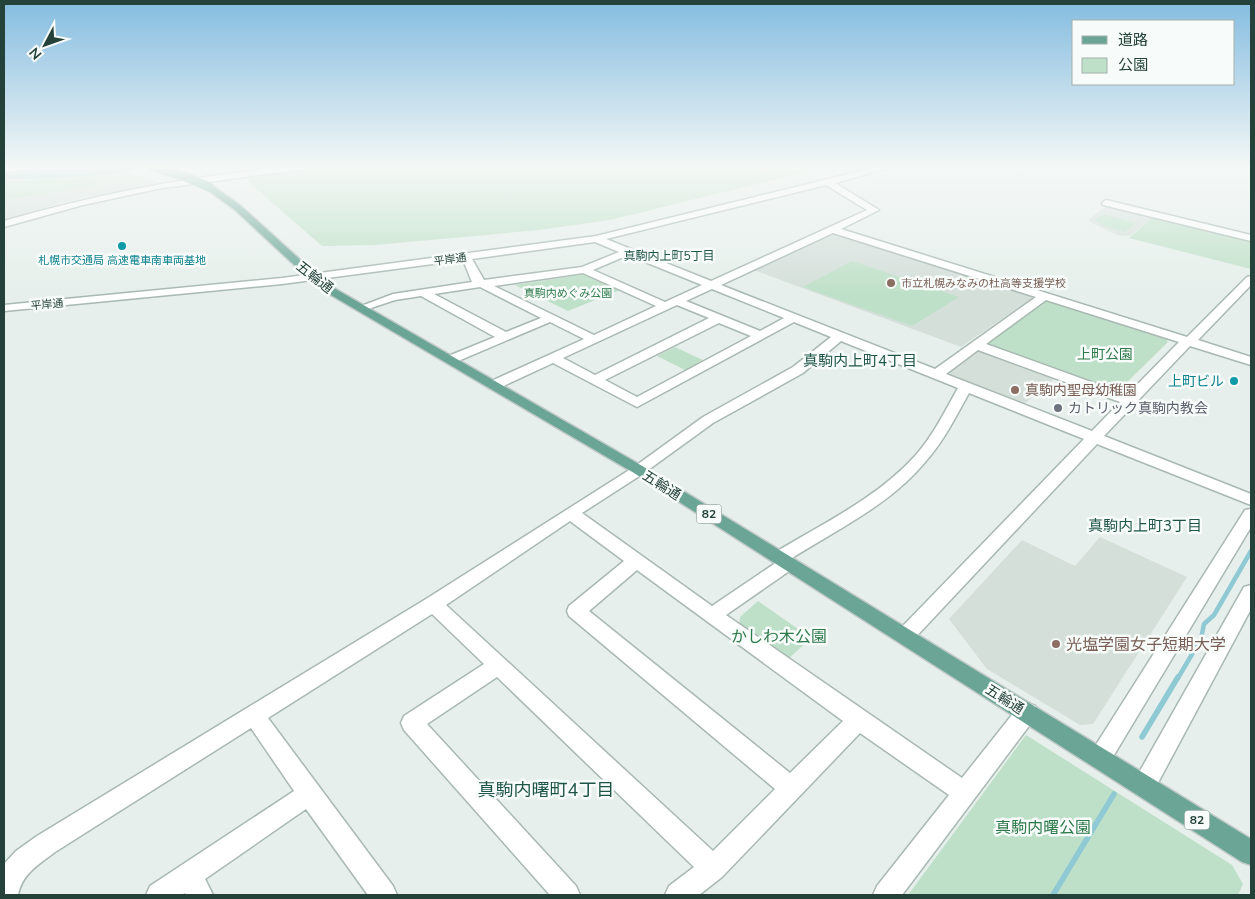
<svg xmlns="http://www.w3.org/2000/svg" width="1255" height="899" viewBox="0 0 1255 899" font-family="'Nunito Sans','Noto Sans JP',sans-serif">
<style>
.built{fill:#d4dfda}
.green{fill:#bfe0c8}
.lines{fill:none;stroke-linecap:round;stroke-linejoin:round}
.stream-far1{stroke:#8ec9d4;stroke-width:4.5}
.stream{stroke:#8ec9d4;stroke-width:5.5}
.river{fill:#8ec9d4;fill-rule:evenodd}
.minor-casing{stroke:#a8b8b2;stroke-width:3}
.major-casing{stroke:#c2cac8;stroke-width:3}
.minor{fill:#fff;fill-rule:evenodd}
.major{fill:#6aa596;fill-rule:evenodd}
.major-bridge-casing{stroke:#c2cac8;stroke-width:10;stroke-linecap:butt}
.major-bridge{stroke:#6aa596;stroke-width:9}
.culture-dot{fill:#0f9aa8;stroke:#f7fbf9;stroke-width:2}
.education-dot{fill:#8d6e63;stroke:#f7fbf9;stroke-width:2}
.worship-dot{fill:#6b7280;stroke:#f7fbf9;stroke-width:2}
.labels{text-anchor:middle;stroke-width:5;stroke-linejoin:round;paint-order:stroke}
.far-street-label{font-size:11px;fill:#24423a;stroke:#f7fbf9}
.far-culture-label{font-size:11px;fill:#0d838f;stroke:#f7fbf9}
.far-education-label{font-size:11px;fill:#785e54;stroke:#f7fbf9;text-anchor:start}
.far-park-label{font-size:11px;fill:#2d7a4b;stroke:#f7fbf9}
.far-neighbourhood-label{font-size:12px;fill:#1f5548;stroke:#f7fbf9}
.shield{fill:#f7fbf9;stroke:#637a73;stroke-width:1}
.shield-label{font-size:12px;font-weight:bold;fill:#24423a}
.street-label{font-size:14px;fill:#24423a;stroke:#f7fbf9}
.park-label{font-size:14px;fill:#2d7a4b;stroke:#f7fbf9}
.culture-label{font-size:14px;fill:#0d838f;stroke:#f7fbf9;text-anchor:end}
.education-label{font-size:14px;fill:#785e54;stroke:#f7fbf9;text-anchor:start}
.worship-label{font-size:14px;fill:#5b616d;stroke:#f7fbf9;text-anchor:start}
.neighbourhood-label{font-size:15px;fill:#1f5548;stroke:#f7fbf9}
.near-park-label{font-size:16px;fill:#2d7a4b;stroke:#f7fbf9}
.near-education-label{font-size:16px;fill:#785e54;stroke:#f7fbf9;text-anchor:start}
.near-neighbourhood-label{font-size:18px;fill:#1f5548;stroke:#f7fbf9}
</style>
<rect width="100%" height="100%" fill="#e6efeb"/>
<!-- built -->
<g class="built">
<polygon points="123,171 160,183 63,202 4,221 4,179"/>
<polygon points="1108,205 1155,216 1130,236 1117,235 1092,223 1089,219"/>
<polygon points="835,233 1034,297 961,347 754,270"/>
<polygon points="979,350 1056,377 1024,404 948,373"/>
<polygon points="1100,537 1187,577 1093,724 1080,725 987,669 949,619 1022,540 1075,566"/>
</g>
<!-- green -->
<g class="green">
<polygon points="256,167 826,167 610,220 539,230 375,245 322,246 252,185 248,180"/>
<polygon points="96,175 98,185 4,200 4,182"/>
<polygon points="1103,214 1137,223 1124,232 1102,225 1095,219"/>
<polygon points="1155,216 1251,240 1251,269 1129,238"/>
<polygon points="852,261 959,297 912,326 803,287"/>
<polygon points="586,274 620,290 568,311 515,285"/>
<polygon points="1046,300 1165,338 1168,342 1117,392 986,344"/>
<polygon points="675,347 709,363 691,373 657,356"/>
<polygon points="758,601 811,638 786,661 739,626 740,617"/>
<polygon points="1026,735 1232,865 1243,884 1238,895 908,895"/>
</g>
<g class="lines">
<!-- stream-far1 -->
<polyline class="stream-far1" points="1178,678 1201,639 1204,624 1214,615 1251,551"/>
<!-- stream -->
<g class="stream">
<polyline points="1142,737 1178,677"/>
<polyline points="1053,895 1114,794"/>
</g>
<!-- river -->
<path class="river" d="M106,167H141C129,177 25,179 4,179V172Z"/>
<defs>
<g id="minor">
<polygon points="9,167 49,167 4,172 4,168"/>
<path d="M287,167H318L157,189L83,205L4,227V221C97,194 190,176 287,167Z"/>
<path d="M877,167H892L835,183L879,210L841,229L1187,337L1247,277L1251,276V285L1198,340L1251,357V365L1190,346L1104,436L1251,494V505L1097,444L912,641L905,644L898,641L895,636L898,631L1084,439L969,393C956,416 944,441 926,461C891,504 838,529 792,558L798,563L795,567L726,615L962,778L1019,706L1027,703L1035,706L1038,712L1035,718L902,895H873L877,886L949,795L860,733L722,877L699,895H665L669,886L694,867L497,677L427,724L576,886L580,895H550L404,730L401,723L404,716L484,664L432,614L268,718L393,886L397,895H368L306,809L205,879L213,895H186L185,893L181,895H146L150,886L294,791L251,728L55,852C38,865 22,874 18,895H4V864L16,851L37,836L426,599L634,467L703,417L793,367L831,337L794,322L637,407L553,363L499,388H489L487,385L489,382L584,339L550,322L451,364L445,360L446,357L495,337L421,296L395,300L362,311L356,308L393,294L472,282L463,260L282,284L4,311V305L282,278L596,236ZM826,185L867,210L711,281L606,239ZM833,233L1036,297L935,369L721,285ZM595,242L619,252L582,267L484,280L472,259ZM628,255L702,285L665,302L593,270ZM583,273L656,306L594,335L494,286ZM480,287L541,318L506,332L434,294ZM712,289L784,318L760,331L686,301ZM1046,300L1179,342L1127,395L986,344ZM677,305L709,318L595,375L563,358ZM719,323L751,336L637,397L605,380ZM841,341L958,388C945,411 933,436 915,456C877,498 822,524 774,553L771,557L777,562L712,606L582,513L644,473L713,423L803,373ZM978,350L1120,402L1092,431L946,374ZM570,521L624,561L569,606L567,611L569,616L775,789L713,851L446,605ZM637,570L843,721L790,773L589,611Z"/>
<polygon points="1106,200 1251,235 1251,241 1103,205 1102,203"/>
<polygon points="1251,509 1251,527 1108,765 1100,768 1092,765 1089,758 1092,751 1245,510"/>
<polygon points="1251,585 1251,609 1152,794 1144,797 1136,794 1132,786 1136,778 1244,587"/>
</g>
<polygon id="major" points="206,185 212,185 241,206 327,284 644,467 1251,839 1251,865 1242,862 634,473 319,288 235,210 206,189"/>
</defs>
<!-- minor casing -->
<use href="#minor" class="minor-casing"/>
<!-- major casing -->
<use href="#major" class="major-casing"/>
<!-- minor -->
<use href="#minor" class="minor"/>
<!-- major -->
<use href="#major" class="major"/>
<defs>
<polyline id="major-bridge" points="152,167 184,176 209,187"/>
</defs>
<!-- major-bridge casing -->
<use href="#major-bridge" class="major-bridge-casing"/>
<!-- major-bridge -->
<use href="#major-bridge" class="major-bridge"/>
</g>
<!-- sky -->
<linearGradient id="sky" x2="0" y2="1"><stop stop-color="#84bce0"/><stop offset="0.57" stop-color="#f4f8f6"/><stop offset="1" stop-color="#f4f8f6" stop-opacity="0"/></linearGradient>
<rect width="1255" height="293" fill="url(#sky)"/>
<!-- markers -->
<g class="culture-dot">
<circle cx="122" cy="246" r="5"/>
<circle cx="1234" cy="381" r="5"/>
</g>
<g class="education-dot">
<circle cx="891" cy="283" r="5"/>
<circle cx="1015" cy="390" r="5"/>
<circle cx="1056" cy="644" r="5"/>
</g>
<circle class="worship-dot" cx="1058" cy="408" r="5"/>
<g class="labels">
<!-- far-street labels -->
<g class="far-street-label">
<text transform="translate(450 259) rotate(-8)" y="4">平岸通</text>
<text transform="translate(47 304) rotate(-5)" y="4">平岸通</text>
</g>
<!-- far-culture labels -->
<g class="far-culture-label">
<text x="122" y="264">札幌市交通局 高速電車南車両基地</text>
</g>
<!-- far-education labels -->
<g class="far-education-label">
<text x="901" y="287">市立札幌みなみの杜高等支援学校</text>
</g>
<!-- far-park labels -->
<g class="far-park-label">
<text x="568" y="297">真駒内めぐみ公園</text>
</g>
<!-- far-neighbourhood labels -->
<g class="far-neighbourhood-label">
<text x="669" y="260">真駒内上町5丁目</text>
</g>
<!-- shield labels -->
<g class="shield">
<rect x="696.5" y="504.5" width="25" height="19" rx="4"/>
<rect x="1184.5" y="810.5" width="25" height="19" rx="4"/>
</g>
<g class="shield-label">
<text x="709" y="518">82</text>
<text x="1197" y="824">82</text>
</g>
<!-- street labels -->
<g class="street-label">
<text transform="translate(315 277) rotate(38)" y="5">五輪通</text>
<text transform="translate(662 485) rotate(32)" y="5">五輪通</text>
<text transform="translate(1005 699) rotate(32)" y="5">五輪通</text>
</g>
<!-- park labels -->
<g class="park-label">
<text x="1105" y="359">上町公園</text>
</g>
<!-- culture labels -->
<g class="culture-label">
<text x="1224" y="386">上町ビル</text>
</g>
<!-- education labels -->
<g class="education-label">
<text x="1025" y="395">真駒内聖母幼稚園</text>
</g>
<!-- worship labels -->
<g class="worship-label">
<text x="1068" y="413">カトリック真駒内教会</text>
</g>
<!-- neighbourhood labels -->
<g class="neighbourhood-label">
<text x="860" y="366">真駒内上町4丁目</text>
<text x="1145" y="531">真駒内上町3丁目</text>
</g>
<!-- near-park labels -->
<g class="near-park-label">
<text x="779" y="642">かしわ木公園</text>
<text x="1043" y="833">真駒内曙公園</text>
</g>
<!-- near-education labels -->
<g class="near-education-label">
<text x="1066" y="650">光塩学園女子短期大学</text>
</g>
<!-- near-neighbourhood labels -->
<g class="near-neighbourhood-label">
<text x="546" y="796">真駒内曙町4丁目</text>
</g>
</g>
<!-- border -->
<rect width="1255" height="899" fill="none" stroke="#24423a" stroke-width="10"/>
<!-- legend -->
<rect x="1072" y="20" width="162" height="65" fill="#f7fbf9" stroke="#a3b1ad"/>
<rect x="1082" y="36" width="25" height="8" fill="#6aa596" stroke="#a3b1ad"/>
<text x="1118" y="45" font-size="15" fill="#24423a">道路</text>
<rect x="1082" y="58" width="25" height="15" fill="#bfe0c8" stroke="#a3b1ad"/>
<text x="1118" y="70" font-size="15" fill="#24423a">公園</text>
<!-- north arrow -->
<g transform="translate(45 45) rotate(229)" stroke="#f7fbf9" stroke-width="4" paint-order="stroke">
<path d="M0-4L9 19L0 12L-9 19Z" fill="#24423a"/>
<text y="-8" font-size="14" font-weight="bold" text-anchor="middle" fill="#24423a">N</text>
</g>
</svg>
